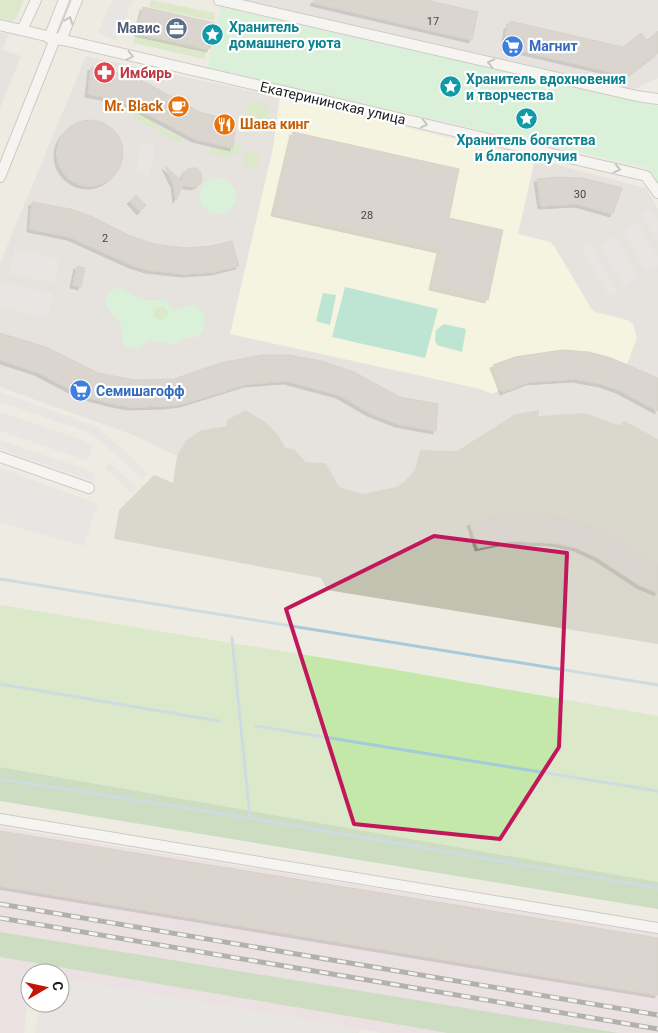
<svg xmlns="http://www.w3.org/2000/svg" width="658" height="1033" viewBox="0 0 658 1033" font-family="Roboto,sans-serif">
<style>
.residential{fill:#dbdada}
.industrial{fill:#e7d5e2}
.education{fill:#fbfedc}
.construction{fill:#c1c2af}
.grass{fill:#c4e7aa}
.forest{fill:#a4cc99}
.park{fill:#c1f7c9;fill-rule:evenodd}
.pitch{fill:#83dbc0}
.parking{fill:#e1e1e1}
.lines{fill:none;stroke-linecap:round;stroke-linejoin:round}
.stream{stroke:#a5cadb;stroke-width:3}
.building{fill:#c2bab3;stroke:#bfb3a6;filter:url(#shadow)}
.street-casing{stroke:#a4a4a4;stroke-width:12}
.street{stroke:#fff;stroke-width:10}
.rail-casing{stroke:#6b6b6b;stroke-width:5}
.rail{stroke:#fff;stroke-width:3;stroke-dasharray:9;stroke-linecap:butt}
.oneway{stroke:#999}
.marked{fill:none;stroke:#c2185b;stroke-width:4;stroke-linejoin:round}
.labels{text-anchor:middle;stroke-width:4.5;stroke-linejoin:round;paint-order:stroke}
.number-label{font-size:11px;fill:#464442}
.culture-label{font-size:14px;font-weight:bold;fill:#0d838f;stroke:#fff;text-anchor:start}
.service-label{font-size:14px;font-weight:bold;fill:#4e5e75;stroke:#fff;text-anchor:end}
.shop-label{font-size:14px;font-weight:bold;fill:#366cbe;stroke:#fff;text-anchor:start}
.health-label{font-size:14px;font-weight:bold;fill:#be3a42;stroke:#fff;text-anchor:start}
.street-label{font-size:14px;fill:#1d1d1d;stroke:#fff}
.food-label{font-size:14px;font-weight:bold;fill:#c56008;stroke:#fff;text-anchor:end}
</style>
<defs>
<filter id="shadow"><feDropShadow dx="-3" dy="3" stdDeviation="0" flood-color="#0004"/></filter>
</defs>
<rect width="100%" height="100%" fill="#eeebe3"/>
<!-- residential -->
<g class="residential">
<polygon points="241,0 658,0 658,78 633,90"/>
<polygon points="0,32 9,34 2,50 21,56 0,108"/>
<polygon points="86,56 280,97 273,148 231,334 481,389 535,159 646,188 658,209 658,439 625,422 619,425 585,413 539,416 539,411 515,414 457,451 420,450 415,469 405,481 397,487 362,494 339,487 326,463 306,462 294,449 286,448 277,433 265,422 246,410 227,426 201,430 186,440 177,456 133,435 0,387 0,263"/>
</g>
<!-- industrial -->
<polygon class="industrial" points="0,827 658,934 658,1033 382,1033 60,979 60,973 30,973 24,1033 0,1033"/>
<!-- education -->
<polygon class="education" points="280,97 535,159 518,234 550,242 554,246 591,308 595,312 627,320 633,324 637,338 627,364 589,352 562,350 515,357 493,365 502,389 492,394 481,389 230,334 273,148"/>
<!-- construction -->
<polygon class="construction" points="246,410 265,422 277,433 286,448 294,449 306,462 326,463 339,487 362,494 396,487 405,481 415,469 420,450 457,451 515,414 539,410 539,416 585,413 619,425 625,421 658,439 658,644 327,590 321,578 114,539 119,510 154,475 173,483 177,456 186,440 201,430 227,426 227,420"/>
<!-- grass -->
<g class="grass">
<polygon points="0,0 24,0 16,19 12,21 0,18"/>
<polygon points="151,0 215,13 214,21 149,7"/>
<polygon points="136,35 207,51 204,59 133,43"/>
<circle cx="257" cy="113" r="12"/>
<polygon points="128,106 158,124 154,129 124,112"/>
<polygon points="159,127 181,137 181,142 178,143 155,131"/>
<path d="M234,143L241,144C241,162 222,156 209,154L211,148L232,149Z"/>
<circle cx="251" cy="160" r="9"/>
<circle cx="160" cy="314" r="8"/>
<polygon points="0,605 397,670 658,716 658,882 0,767"/>
</g>
<!-- forest -->
<g class="forest">
<polygon points="0,767 658,882 658,909 0,801"/>
<polygon points="0,932 618,1033 448,1033 0,957"/>
</g>
<!-- park -->
<g class="park">
<polygon points="221,7 658,106 658,185 648,168 207,68"/>
<circle cx="218" cy="196" r="18"/>
<path d="M117,287L141,300H165L174,310L195,305C208,312 208,332 195,338H184L174,345L151,340L138,347L126,348C121,341 124,334 121,325C118,316 107,313 105,302L110,292ZM160,306L166,308L168,315L161,321L153,316L154,310Z"/>
</g>
<!-- pitch -->
<g class="pitch">
<polygon points="345,287 438,309 425,358 332,337"/>
<polygon points="323,293 336,295 330,325 316,321"/>
<polygon points="444,324 466,329 462,352 437,345 435,340 436,330"/>
</g>
<!-- parking -->
<g class="parking">
<polygon points="112,0 133,0 116,41 98,33"/>
<polygon points="153,143 154,155 148,177 136,172 140,144"/>
<polygon points="650,208 658,221 657,241 641,213"/>
<polygon points="638,223 658,258 658,265 646,272 623,232"/>
<polygon points="616,236 639,277 624,286 600,245"/>
<polygon points="589,243 617,292 609,296 581,247"/>
<polygon points="15,249 59,259 54,283 10,273"/>
<polygon points="0,282 53,293 47,317 0,307"/>
<polygon points="0,392 98,427 148,473 142,480 100,440 87,432 0,402"/>
<polygon points="0,412 85,441 93,446 88,461 0,431"/>
<polygon points="0,440 96,473 93,481 0,449"/>
<polygon points="110,462 137,488 131,493 105,468"/>
<polygon points="0,468 98,504 84,546 0,523"/>
<polygon points="60,979 360,1029 359,1033 35,1033 39,1003 60,1003"/>
</g>
<g class="lines">
<!-- stream -->
<g class="stream">
<polyline points="0,579 658,685"/>
<polyline points="232,638 250,818"/>
<polyline points="0,684 219,721"/>
<polyline points="256,726 658,791"/>
<polyline points="0,779 250,818 658,888"/>
</g>
</g>
<!-- building -->
<g class="building">
<polygon points="314,0 426,0 478,12 472,40 314,3"/>
<polygon points="143,7 215,23 210,49 137,33"/>
<polygon points="510,21 623,47 641,33 647,40 658,31 658,53 628,76 504,47 507,26 509,26"/>
<polygon points="91,67 124,74 145,82 200,112 236,122 233,148 195,139 133,106 114,99 88,94"/>
<circle cx="90" cy="153" r="33"/>
<polygon points="293,132 459,169 449,218 503,230 488,300 432,287 440,250 274,213"/>
<polygon points="165,166 181,180 186,170 191,168 197,168 201,173 202,179 200,184 194,187 183,185 176,200 174,185"/>
<polygon points="558,177 582,178 622,188 613,214 578,204 541,206 537,179"/>
<polygon points="136,195 146,205 140,212 130,201"/>
<polygon points="32,202 71,209 93,217 128,235 154,244 185,248 211,246 232,241 239,266 214,272 184,274 148,270 132,265 70,237 30,229"/>
<polygon points="77,266 85,268 81,287 73,285"/>
<polygon points="0,333 46,347 98,373 135,380 174,379 220,363 262,355 289,355 322,361 354,372 400,397 438,404 436,431 398,424 370,413 339,395 287,381 247,384 183,404 166,406 131,407 114,404 83,396 37,372 0,360"/>
<polygon points="562,350 589,352 611,358 658,378 658,411 619,390 602,384 575,379 529,382 503,392 493,365 515,357"/>
<polygon points="510,514 532,514 557,517 576,521 613,536 658,566 658,593 639,585 598,558 577,548 554,543 511,541 478,548 470,523"/>
<polygon points="0,831 658,938 658,995 0,886"/>
</g>
<g class="lines">
<defs>
<g id="street">
<polyline points="219,0 637,96 658,99"/>
<polyline points="0,25 638,174 646,176 658,193"/>
<polyline points="22,30 36,0"/>
<polyline points="49,38 64,0"/>
<polyline points="61,40 77,0"/>
<polyline points="0,177 55,39"/>
<polyline points="0,457 89,488"/>
<polyline points="0,819 658,928"/>
</g>
</defs>
<!-- street casing -->
<use href="#street" class="street-casing"/>
<!-- street -->
<use href="#street" class="street"/>
<defs>
<g id="rail">
<polyline points="0,904 658,1015"/>
<polyline points="0,918 658,1029"/>
</g>
</defs>
<!-- rail casing -->
<use href="#rail" class="rail-casing"/>
<!-- rail -->
<use href="#rail" class="rail"/>
</g>
<!-- one-way arrows -->
<defs><path id="oneway-chevron" d="M-2-3.5L2.5 0L-2 3.5" fill="none" stroke-width="1.6" stroke-linecap="round" stroke-linejoin="round" transform="scale(1.25)"/></defs>
<g class="oneway">
<use href="#oneway-chevron" transform="translate(69 20) rotate(-69)"/>
<use href="#oneway-chevron" transform="translate(130 56) rotate(13)"/>
<use href="#oneway-chevron" transform="translate(491 63) rotate(-168)"/>
<use href="#oneway-chevron" transform="translate(424 124) rotate(13)"/>
<use href="#oneway-chevron" transform="translate(617 169) rotate(13)"/>
</g>
<!-- marked area -->
<path d="M0 0H658V1033H0ZM434,536L567,553L559,747L500,839L354,824L286,609Z" fill="#eeebe3" fill-opacity=".55" fill-rule="evenodd"/>
<path class="marked" d="M434,536L567,553L559,747L500,839L354,824L286,609Z"/>
<!-- icons -->
<defs>
<symbol id="office-disc" viewBox="-11 -11 22 22"><circle r="9.5" fill="#5c6f8a" stroke="#fff"/><path d="M-6-3h4V-5.5h4V-3h4V5H-6ZM-1-4.5V-3h2v-1.5ZM-6 0V1H6V0Z" fill="#fff"/></symbol>
<symbol id="sight-disc" viewBox="-11 -11 22 22"><circle r="9.5" fill="#0f9aa8" stroke="#fff"/><path d="M0-6L1.8-2.2L6-1.7L2.9 1.2L3.7 5.4L0 3.3L-3.7 5.4L-2.9 1.2L-6-1.7L-1.8-2.2Z" fill="#fff"/></symbol>
<symbol id="supermarket-disc" viewBox="-11 -11 22 22"><circle r="9.5" fill="#3f7fe0" stroke="#fff"/><path d="M-6-5.5h2.5l.6 2H6L4.5 2H-2.5L-4.4-4H-6ZM-1.5 3.2a1.3 1.3 0 1 0 .1 0ZM3 3.2a1.3 1.3 0 1 0 .1 0Z" fill="#fff"/></symbol>
<symbol id="pharmacy-disc" viewBox="-11 -11 22 22"><circle r="9.5" fill="#e0444e" stroke="#fff"/><path d="M-2-6h4v4h4v4h-4v4h-4v-4h-4v-4h4Z" fill="#fff"/></symbol>
<symbol id="cafe-disc" viewBox="-11 -11 22 22"><circle r="9.5" fill="#e8710a" stroke="#fff"/><path d="M-5.5-4.5H6V0H3Q3 3.5 0 3.5H-2.5Q-5.5 3.5-5.5 0ZM3-3.2v2h1.7v-2ZM-6 4.5H4V6H-6Z" fill="#fff"/></symbol>
<symbol id="restaurant-disc" viewBox="-11 -11 22 22"><circle r="9.5" fill="#e8710a" stroke="#fff"/><path d="M-5-6h1v4h1v-4h1v4h1v-4h1v5L-1.5 .5V6h-2V.5L-5-1ZM5-6V6H3V1.5H1.5Q1.5-4 5-6Z" fill="#fff"/></symbol>
</defs>
<g fill-rule="evenodd">
<use href="#office-disc" x="164" y="16" width="25" height="25"/>
<use href="#sight-disc" x="200" y="22" width="25" height="25"/>
<use href="#supermarket-disc" x="500" y="34" width="25" height="25"/>
<use href="#pharmacy-disc" x="92" y="60" width="25" height="25"/>
<use href="#sight-disc" x="438" y="74" width="25" height="25"/>
<use href="#cafe-disc" x="166" y="94" width="25" height="25"/>
<use href="#sight-disc" x="514" y="106" width="25" height="25"/>
<use href="#restaurant-disc" x="212" y="112" width="25" height="25"/>
<use href="#supermarket-disc" x="68" y="378" width="25" height="25"/>
</g>
<g class="labels">
<!-- number labels -->
<g class="number-label">
<text x="433" y="25">17</text>
<text x="580" y="198">30</text>
<text x="367" y="219">28</text>
<text x="105" y="242">2</text>
</g>
<!-- culture labels -->
<g class="culture-label">
<text x="229" y="32">Хранитель<tspan x="229" dy="16">домашнего уюта</tspan></text>
<text x="466" y="84">Хранитель вдохновения<tspan x="466" dy="16">и творчества</tspan></text>
<text x="526" y="145" text-anchor="middle">Хранитель богатства<tspan x="526" dy="16">и благополучия</tspan></text>
</g>
<!-- service labels -->
<g class="service-label">
<text x="160" y="33">Мавис</text>
</g>
<!-- shop labels -->
<g class="shop-label">
<text x="529" y="51">Магнит</text>
<text x="96" y="396">Семишагофф</text>
</g>
<!-- health labels -->
<g class="health-label">
<text x="120" y="78">Имбирь</text>
</g>
<!-- street labels -->
<g class="street-label">
<text transform="translate(333 103) rotate(13)" y="5">Екатерининская улица</text>
</g>
<!-- food labels -->
<g class="food-label">
<text x="163" y="111">Mr. Black</text>
<text x="240" y="129" text-anchor="start">Шава кинг</text>
</g>
</g>
<!-- north arrow -->
<g transform="translate(45 988) rotate(81)"><circle r="24" fill="#ffffff" stroke="#a5a5a5"/>
<path d="M0-4L9 19L0 12L-9 19Z" fill="#c41406"/>
<text y="-8" font-size="14" font-weight="bold" text-anchor="middle" fill="#1d1d1d">С</text>
</g>
</svg>
